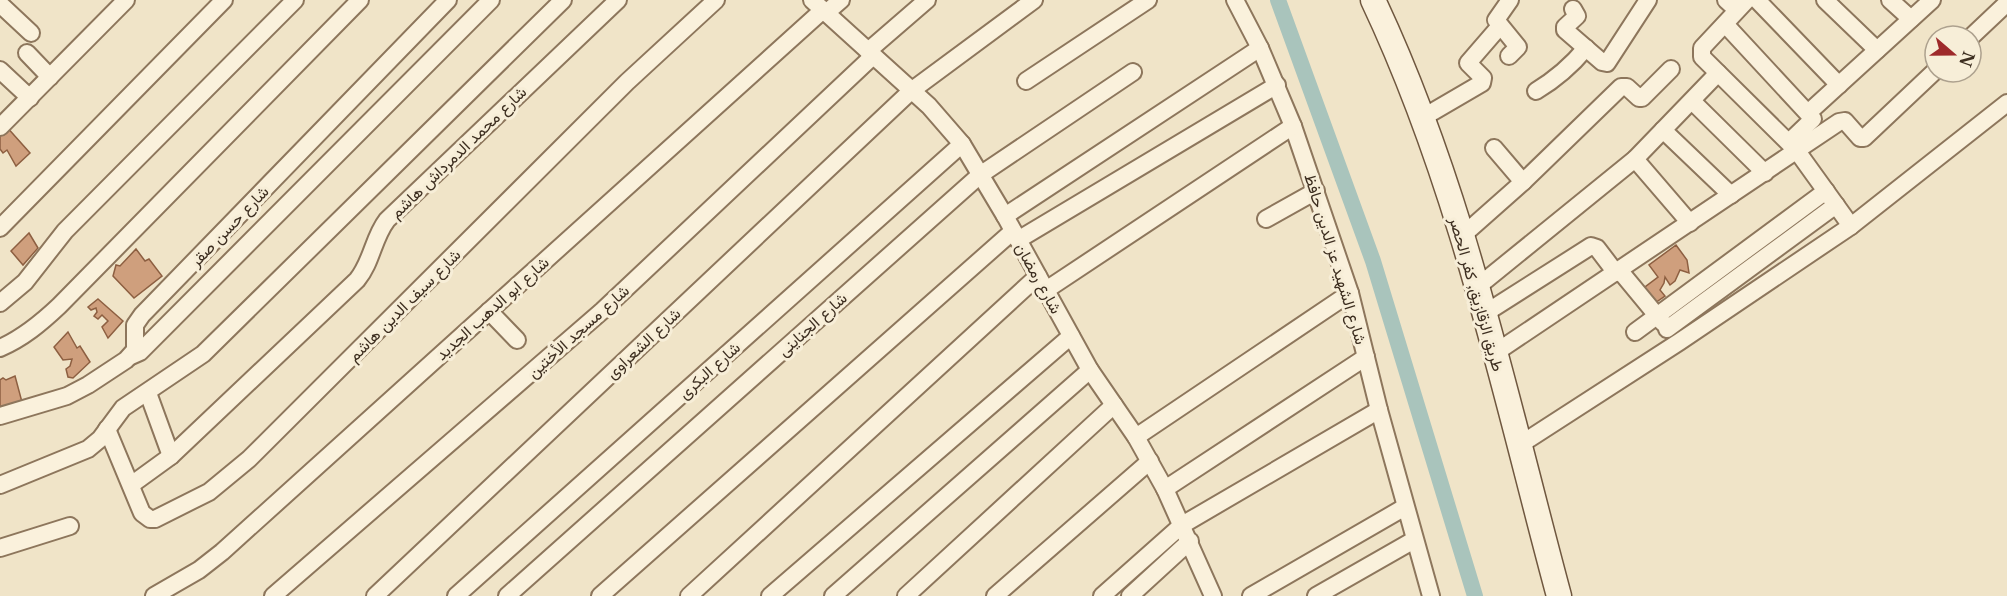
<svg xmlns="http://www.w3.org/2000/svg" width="2007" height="596" viewBox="0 0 2007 596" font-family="'Libre Baskerville',Vazirmatn,serif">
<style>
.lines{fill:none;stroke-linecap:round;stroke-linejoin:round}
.canal{stroke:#a9c4bc;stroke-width:16}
.building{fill:#cf9f7d;stroke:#8d5f41;stroke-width:1.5}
.minor-casing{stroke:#8d765c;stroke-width:20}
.secondary-casing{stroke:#6f573f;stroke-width:27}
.minor{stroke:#faf1dc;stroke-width:16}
.secondary{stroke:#faf1dc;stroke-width:24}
.labels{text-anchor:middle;stroke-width:6;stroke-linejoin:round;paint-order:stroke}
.street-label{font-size:16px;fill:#3d2e20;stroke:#f7eed8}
</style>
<rect width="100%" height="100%" fill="#f0e4c8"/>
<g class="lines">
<!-- canal -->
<polyline class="canal" points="1278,0 1373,261 1475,596"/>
</g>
<!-- building -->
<g class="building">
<polygon points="5,125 30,153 16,166 7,150 3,153 0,149 0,130"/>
<polygon points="29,233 38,248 23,265 11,251"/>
<polygon points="1676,245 1687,260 1689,273 1680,270 1675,281 1670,285 1665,277 1664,283 1660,290 1665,296 1652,305 1641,290 1658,277 1649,265"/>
<polygon points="136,249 145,261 149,259 162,276 134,298 113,276 116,265 120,266"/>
<polygon points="98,299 123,321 108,338 102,327 108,321 102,315 98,319 94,316 97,312 96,308 91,310 88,307"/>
<polygon points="68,332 77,348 80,346 90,362 73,378 68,377 66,369 70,366 72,359 63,360 54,347"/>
<polygon points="15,376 22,402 0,412 0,380 3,378 6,380"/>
</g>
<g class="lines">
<defs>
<g id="minor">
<polyline points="812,0 929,106 962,144 1005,216 1090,370 1136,437 1165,489 1213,596"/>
<polyline points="1235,0 1260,48 1293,126 1350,293 1379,410 1431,596"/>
<polyline points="1726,0 1737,10"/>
<polyline points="1747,0 1702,48 1702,57 1797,151 1851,226"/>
<polyline points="1757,0 1839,85"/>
<polyline points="1825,0 1877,50"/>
<polyline points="1890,0 1911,19"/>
<polyline points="0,4 31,33"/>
<polyline points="1573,9 1577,16 1565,27 1565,30 1602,62 1607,63 1648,0"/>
<polyline points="826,13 841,0"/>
<polyline points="1725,24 1813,119 1789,142"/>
<polyline points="1971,37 2007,3"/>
<polyline points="868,51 927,0"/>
<polyline points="27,53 50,77"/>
<polyline points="1509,56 1518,47 1496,20 1510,0"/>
<polyline points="0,70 30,98"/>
<polyline points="1026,81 1148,0"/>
<path d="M1536,91C1556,79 1571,66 1586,48"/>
<polyline points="1692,101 1765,173"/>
<polyline points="1808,113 1932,0"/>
<polyline points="1422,118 1482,83 1483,78 1468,63 1500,26"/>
<polyline points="0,127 126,0"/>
<polyline points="1663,130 1731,195"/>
<polyline points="1494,148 1523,182"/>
<polyline points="1635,159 1690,223"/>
<polyline points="1005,216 1260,48"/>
<polyline points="1266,219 1316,191"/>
<polyline points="0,228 224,0"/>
<polyline points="1462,236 1523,182 1621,87 1627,87 1639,98 1642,98 1671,69"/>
<polyline points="1018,240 1277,85"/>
<polyline points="1620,271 1663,323"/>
<polyline points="1476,288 1635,159 1718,73"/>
<polyline points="1046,290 1293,126"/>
<polyline points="0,303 25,282 65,231 295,0"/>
<polyline points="489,311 517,340"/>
<polyline points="1484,314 1591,246 1597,248 1616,273"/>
<polyline points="1667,329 1836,205"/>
<polyline points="1635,332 1826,191"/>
<path d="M0,348C23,338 41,323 59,306L360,0"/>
<polyline points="1495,353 1839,122 1845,121 1860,138 1864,138 1935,71"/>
<polyline points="131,356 140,352 491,0"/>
<polyline points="148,393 171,456"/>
<polyline points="0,416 67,396 88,385 126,360 135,350 135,325 142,315 448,0"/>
<polyline points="107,429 142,513 150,519 155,519 209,492 249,459 627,82 716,0"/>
<polyline points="1136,437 1350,293"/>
<polyline points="1518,446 1679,342 1851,226 2007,103"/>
<polyline points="0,485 88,449 100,439 123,408 203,354 563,0"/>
<path d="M131,485L171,456L357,280C372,262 373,238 387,220L618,0"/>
<polyline points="1165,489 1366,357"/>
<polyline points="0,548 70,526"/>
<polyline points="154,596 199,570 222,552 823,10"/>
<polyline points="273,596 602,311 873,56"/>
<polyline points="375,596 911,91 1034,0"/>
<polyline points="456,596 962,144"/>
<polyline points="507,596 980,175 1133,72"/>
<polyline points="600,596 1013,231"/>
<polyline points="689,596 1038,276"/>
<polyline points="770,596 1071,336"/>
<polyline points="833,596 1090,370"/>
<polyline points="906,596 1114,405"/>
<polyline points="995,596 1150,461"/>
<polyline points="1102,596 1182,525 1379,410"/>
<polyline points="1130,596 1190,541"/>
<polyline points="1251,596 1405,507"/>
<polyline points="1316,596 1414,540"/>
</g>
<path id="secondary" d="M1373,0C1462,188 1505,396 1559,596"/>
</defs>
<!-- minor casing -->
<use href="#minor" class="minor-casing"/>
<!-- secondary casing -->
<use href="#secondary" class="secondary-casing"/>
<!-- minor -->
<use href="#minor" class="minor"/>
<!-- secondary -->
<use href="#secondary" class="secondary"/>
</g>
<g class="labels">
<!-- street labels -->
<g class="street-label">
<text transform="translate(458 152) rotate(-44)" y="6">شارع محمد الدمرداش هاشم</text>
<text transform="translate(229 226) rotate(-46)" y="6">شارع حسن صقر</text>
<text transform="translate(1336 259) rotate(73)" y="6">شارع الشهيد عز الدين حافظ</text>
<text transform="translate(1039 278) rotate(61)" y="6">شارع رمضان</text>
<text transform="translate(1477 294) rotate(74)" y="6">طريق الزقازيق, كفر الحصر</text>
<text transform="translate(404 305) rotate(-45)" y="6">شارع سيف الدين هاشم</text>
<text transform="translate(492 308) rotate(-42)" y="6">شارع ابو الدهب الجديد</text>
<text transform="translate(812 324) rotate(-42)" y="6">شارع الجناينى</text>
<text transform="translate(578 331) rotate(-42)" y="6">شارع مسجد الأختين</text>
<text transform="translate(643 343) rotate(-43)" y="6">شارع الشعراوى</text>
<text transform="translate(709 370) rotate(-42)" y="6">شارع البكرى</text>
</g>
</g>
<!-- north arrow -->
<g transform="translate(1953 54) rotate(110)"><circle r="28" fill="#f7eed8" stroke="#ada18e" stroke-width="1.5"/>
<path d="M0-4.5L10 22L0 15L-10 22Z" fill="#9e2a2b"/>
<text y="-9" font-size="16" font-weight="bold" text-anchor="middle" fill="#3d2e20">N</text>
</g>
</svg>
